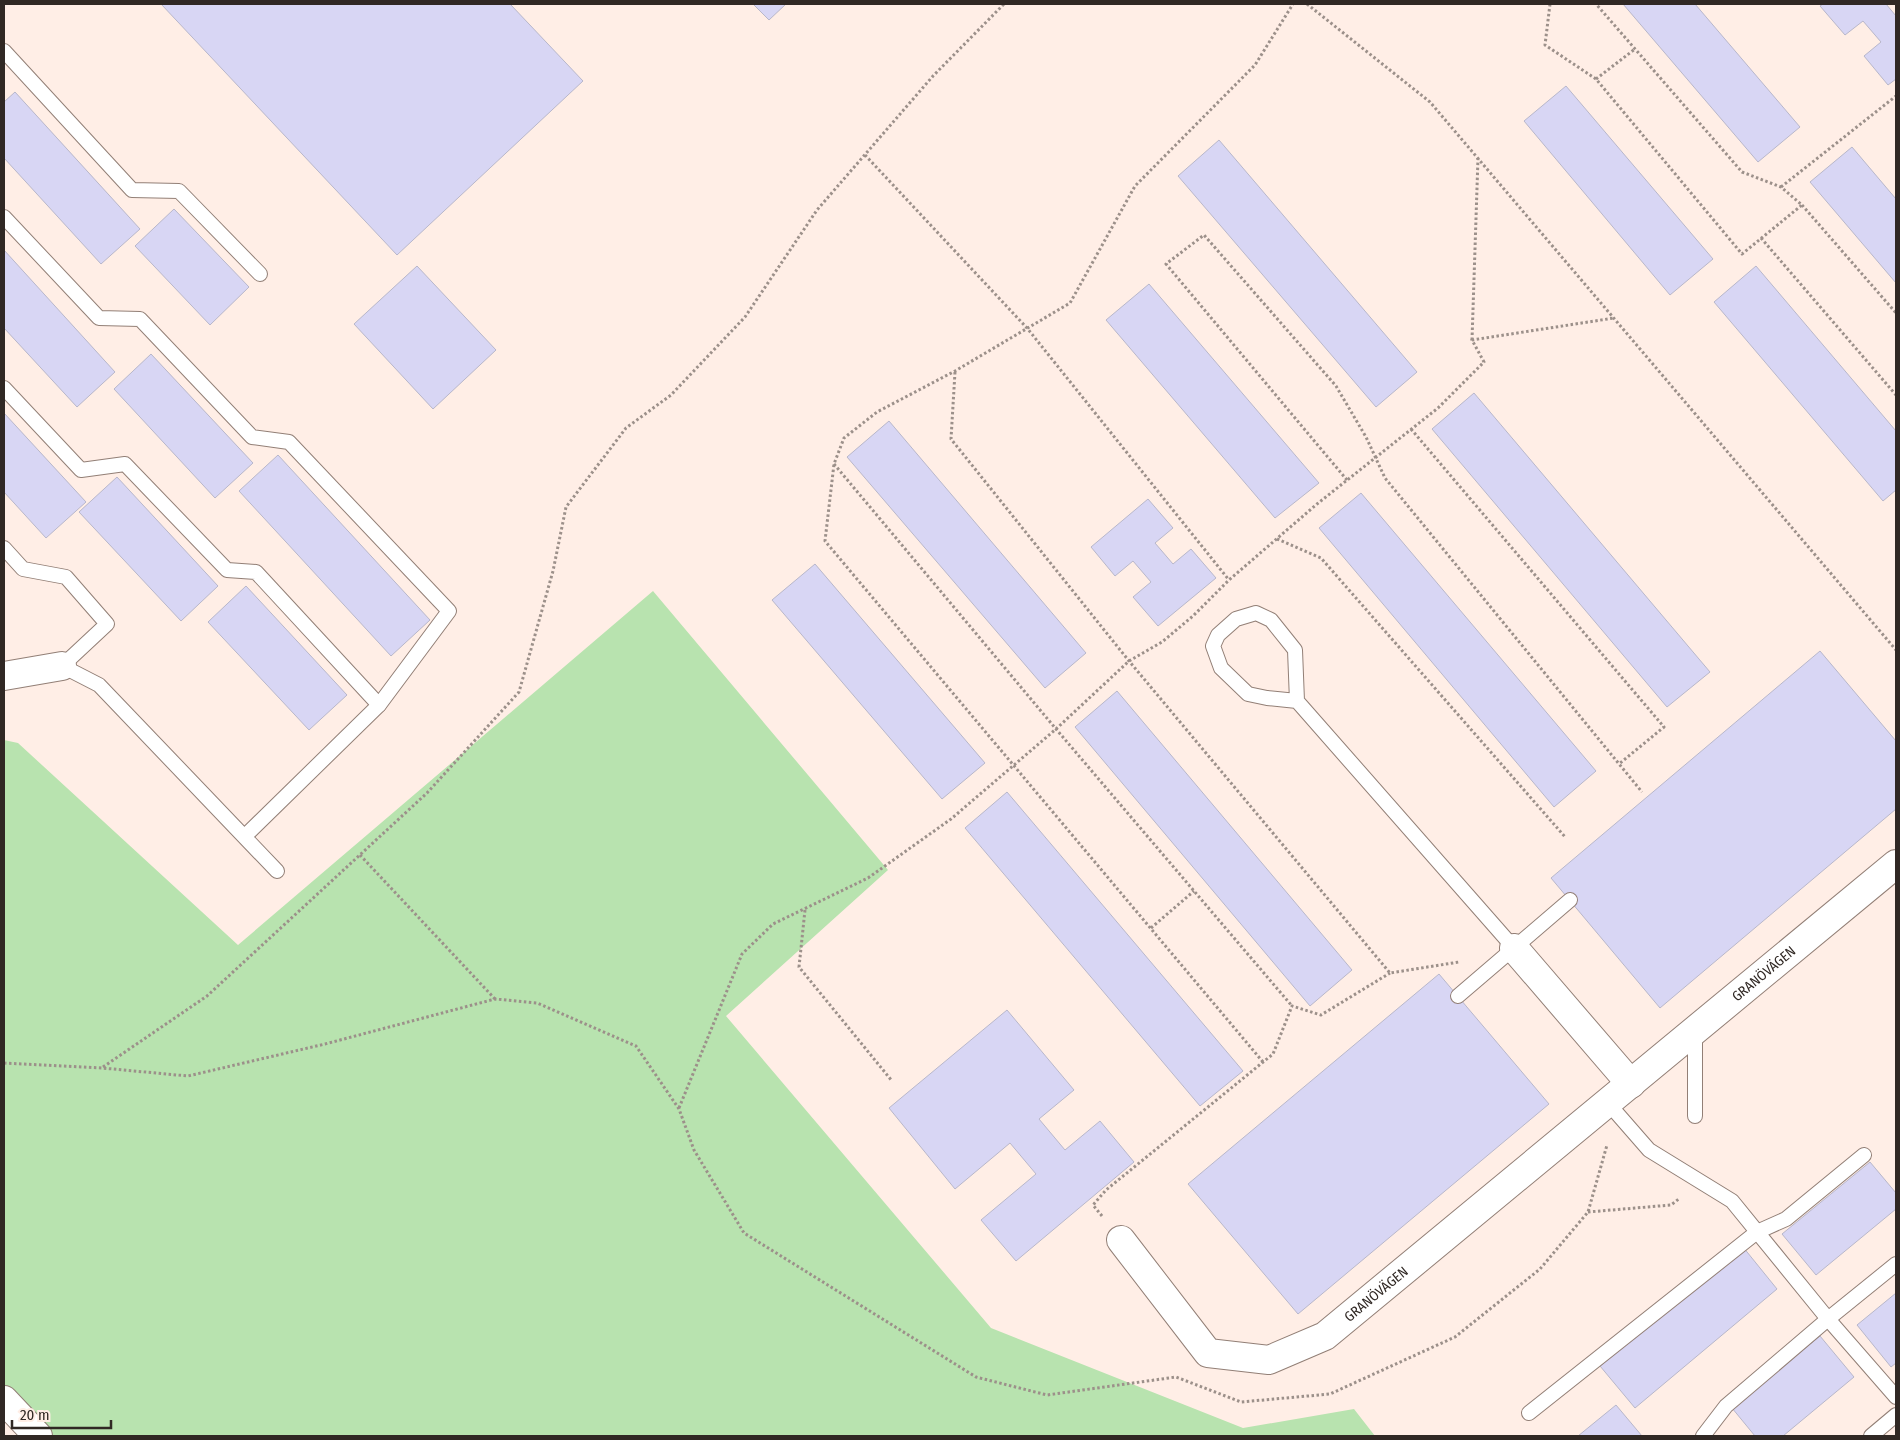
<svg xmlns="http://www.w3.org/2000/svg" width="1900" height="1440" viewBox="0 0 1900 1440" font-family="'Fira Sans Condensed',sans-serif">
<rect width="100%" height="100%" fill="#ffeee6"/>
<path fill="#b8e3af" d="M653 591 888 870 726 1016 991 1328 1243 1428 1354 1409 1375 1436H52L4 1387V740L18 743 238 945Z"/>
<g fill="#d8d6f4" stroke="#b8b7ca">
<path d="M161 4H513L511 5 583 81 397 255Z"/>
<path d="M753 4H786L769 20Z"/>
<path d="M1623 4H1695L1800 127 1758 162Z"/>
<path d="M1823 4H1886L1896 16V79L1888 85 1864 56 1881 42 1863 21 1845 35 1820 6Z"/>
<path d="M1566 86 1713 259 1670 295 1524 121Z"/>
<path d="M15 92 140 229 101 264 4 158V102Z"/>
<path d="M1219 140 1417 372 1376 407 1178 176Z"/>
<path d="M1852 147 1896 199V283L1810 182Z"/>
<path d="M174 209 249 287 210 325 135 246Z"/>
<path d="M4 250 115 372 77 407 4 328Z"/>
<path d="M417 266 496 350 433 409 354 324Z"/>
<path d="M1756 266 1896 431V490L1883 501 1714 302Z"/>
<path d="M1149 284 1319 483 1275 518 1106 320Z"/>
<path d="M151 354 253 463 215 498 114 389Z"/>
<path d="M1474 393 1710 672 1667 707 1432 429Z"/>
<path d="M4 413 86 502 46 538 4 492Z"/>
<path d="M889 421 1086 653 1045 688 847 457Z"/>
<path d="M278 455 430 620 391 656 239 491Z"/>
<path d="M117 477 218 586 181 621 79 512Z"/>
<path d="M1361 493 1596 771 1554 807 1319 528Z"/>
<path d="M1148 499 1173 528 1155 543 1173 564 1191 549 1216 578 1158 626 1133 597 1151 582 1133 561 1115 576 1091 547Z"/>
<path d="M815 564 985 763 942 799 772 600Z"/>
<path d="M246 586 347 695 309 730 208 622Z"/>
<path d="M1820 651 1896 741V809L1660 1008 1551 878Z"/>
<path d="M1117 691 1352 970 1310 1006 1075 727Z"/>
<path d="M1007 792 1243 1071 1200 1106 965 828Z"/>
<path d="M1439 974 1549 1104 1298 1314 1188 1184Z"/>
<path d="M1007 1010 1074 1090 1039 1119 1065 1150 1100 1121 1134 1162 1016 1261 981 1220 1036 1174 1010 1143 955 1189 889 1108Z"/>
<path d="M1870 1162 1896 1193V1209L1816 1275 1782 1234Z"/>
<path d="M1743 1247 1777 1289 1635 1408 1600 1366Z"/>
<path d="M1896 1293V1363L1891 1367 1857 1325Z"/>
<path d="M1820 1336 1854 1377 1783 1436H1755L1732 1408Z"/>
<path d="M1616 1405 1642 1436H1578Z"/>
</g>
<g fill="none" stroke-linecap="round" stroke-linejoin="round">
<g stroke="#927f76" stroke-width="16">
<g id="service">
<path d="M4 51 132 190 179 191 260 274"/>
<path d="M4 217 99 318 140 319 252 437 289 442 449 611 379 705 245 836"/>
<path d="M4 388 81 470 125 464 227 570 256 572 379 705"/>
<path d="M4 548 23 569 66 577 107 624 62 666 99 685 277 871"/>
<path d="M1297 701 1267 698 1248 694 1221 668 1213 646 1218 635 1236 619 1256 613 1271 620 1295 650 1297 701 1514 948"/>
<path d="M1458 996 1570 900"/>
<path d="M1695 1031V1116"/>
<path d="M1608 1103 1649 1150 1732 1201 1828 1319 1896 1397"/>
<path d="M1529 1413 1757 1232 1786 1219 1864 1155"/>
<path d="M1703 1436 1726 1406 1828 1319 1896 1264"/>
<path d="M1871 1436 1896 1415"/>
</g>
</g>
<g stroke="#927f76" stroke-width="30">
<g id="minor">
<path d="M4 676 62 666"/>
<path d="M1514 948 1631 1084"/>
<path id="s1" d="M1121 1240 1208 1353 1269 1360 1325 1336 1896 864"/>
</g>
</g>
<g stroke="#927f76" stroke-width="30">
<path id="tertiary" d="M4 1400 38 1436"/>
</g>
<g stroke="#9c908a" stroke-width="3" stroke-dasharray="2.5 2.5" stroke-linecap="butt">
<path d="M1307 4 1430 102 1896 650"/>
<path d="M1550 4 1545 45 1596 79 1742 254 1802 205 1781 187 1742 172 1596 4"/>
<path d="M1596 79 1635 49"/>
<path d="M865 155 1027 328 1229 580"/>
<path d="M1781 187 1896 96"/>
<path d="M1802 205 1896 313"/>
<path d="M1761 238 1896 395"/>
<path d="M1472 340 1478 158"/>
<path d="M955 372 951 439 1129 661 1390 973 1459 962"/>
<path d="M1411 429 1664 727 1619 764"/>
<path d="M834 464 1056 729 1292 1006"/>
<path d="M1347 480 1166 264 1204 235 1336 386 1366 437 1385 478 1642 792"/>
<path d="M1277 539 1321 558 1566 838"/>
<path d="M360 855 495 999"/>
<path d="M805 910 799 967 892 1081"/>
<path d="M1151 928 1194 891"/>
<path d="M1263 1062 825 541 834 464 844 438 877 412 955 371 1070 303 1135 186 1255 65 1293 4"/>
<path d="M4 1063 102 1068 188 1076 325 1044 495 999 537 1003 636 1046 679 1109 694 1150 744 1233 976 1377 1047 1395 1176 1377 1241 1402 1330 1394 1455 1337 1540 1269 1588 1212 1607 1145"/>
<path d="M103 1067 207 996 427 793 519 692 553 571 566 507 626 428 671 395 745 317 817 210 933 76 1004 4"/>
<path d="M679 1108 742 954 773 924 868 878 951 819 1056 729 1129 661 1162 642 1193 616 1229 580 1317 504 1438 408 1484 362 1472 340 1614 318"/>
<path d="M1588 1212 1671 1205 1680 1198"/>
<path d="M1102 1216 1093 1205 1106 1190 1273 1054 1292 1006 1321 1015 1390 973"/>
</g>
<use href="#service" stroke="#fff" stroke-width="14"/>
<use href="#minor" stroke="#fff" stroke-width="28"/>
<use href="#tertiary" stroke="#fff" stroke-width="28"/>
</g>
<g text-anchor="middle" stroke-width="4" stroke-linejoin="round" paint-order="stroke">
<g font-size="14" fill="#302824" stroke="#ffeee6">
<text dy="5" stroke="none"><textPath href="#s1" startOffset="834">GRANÖVÄGEN</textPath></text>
<text dy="5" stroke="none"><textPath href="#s1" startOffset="331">GRANÖVÄGEN</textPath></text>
</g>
</g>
<rect width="1900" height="1440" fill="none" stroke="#302824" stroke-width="10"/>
<path d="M12 1420v8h99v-8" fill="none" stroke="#302824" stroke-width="2.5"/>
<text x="20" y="1420" font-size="15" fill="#302824" stroke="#ffeee6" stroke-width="4" paint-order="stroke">20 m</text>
</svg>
